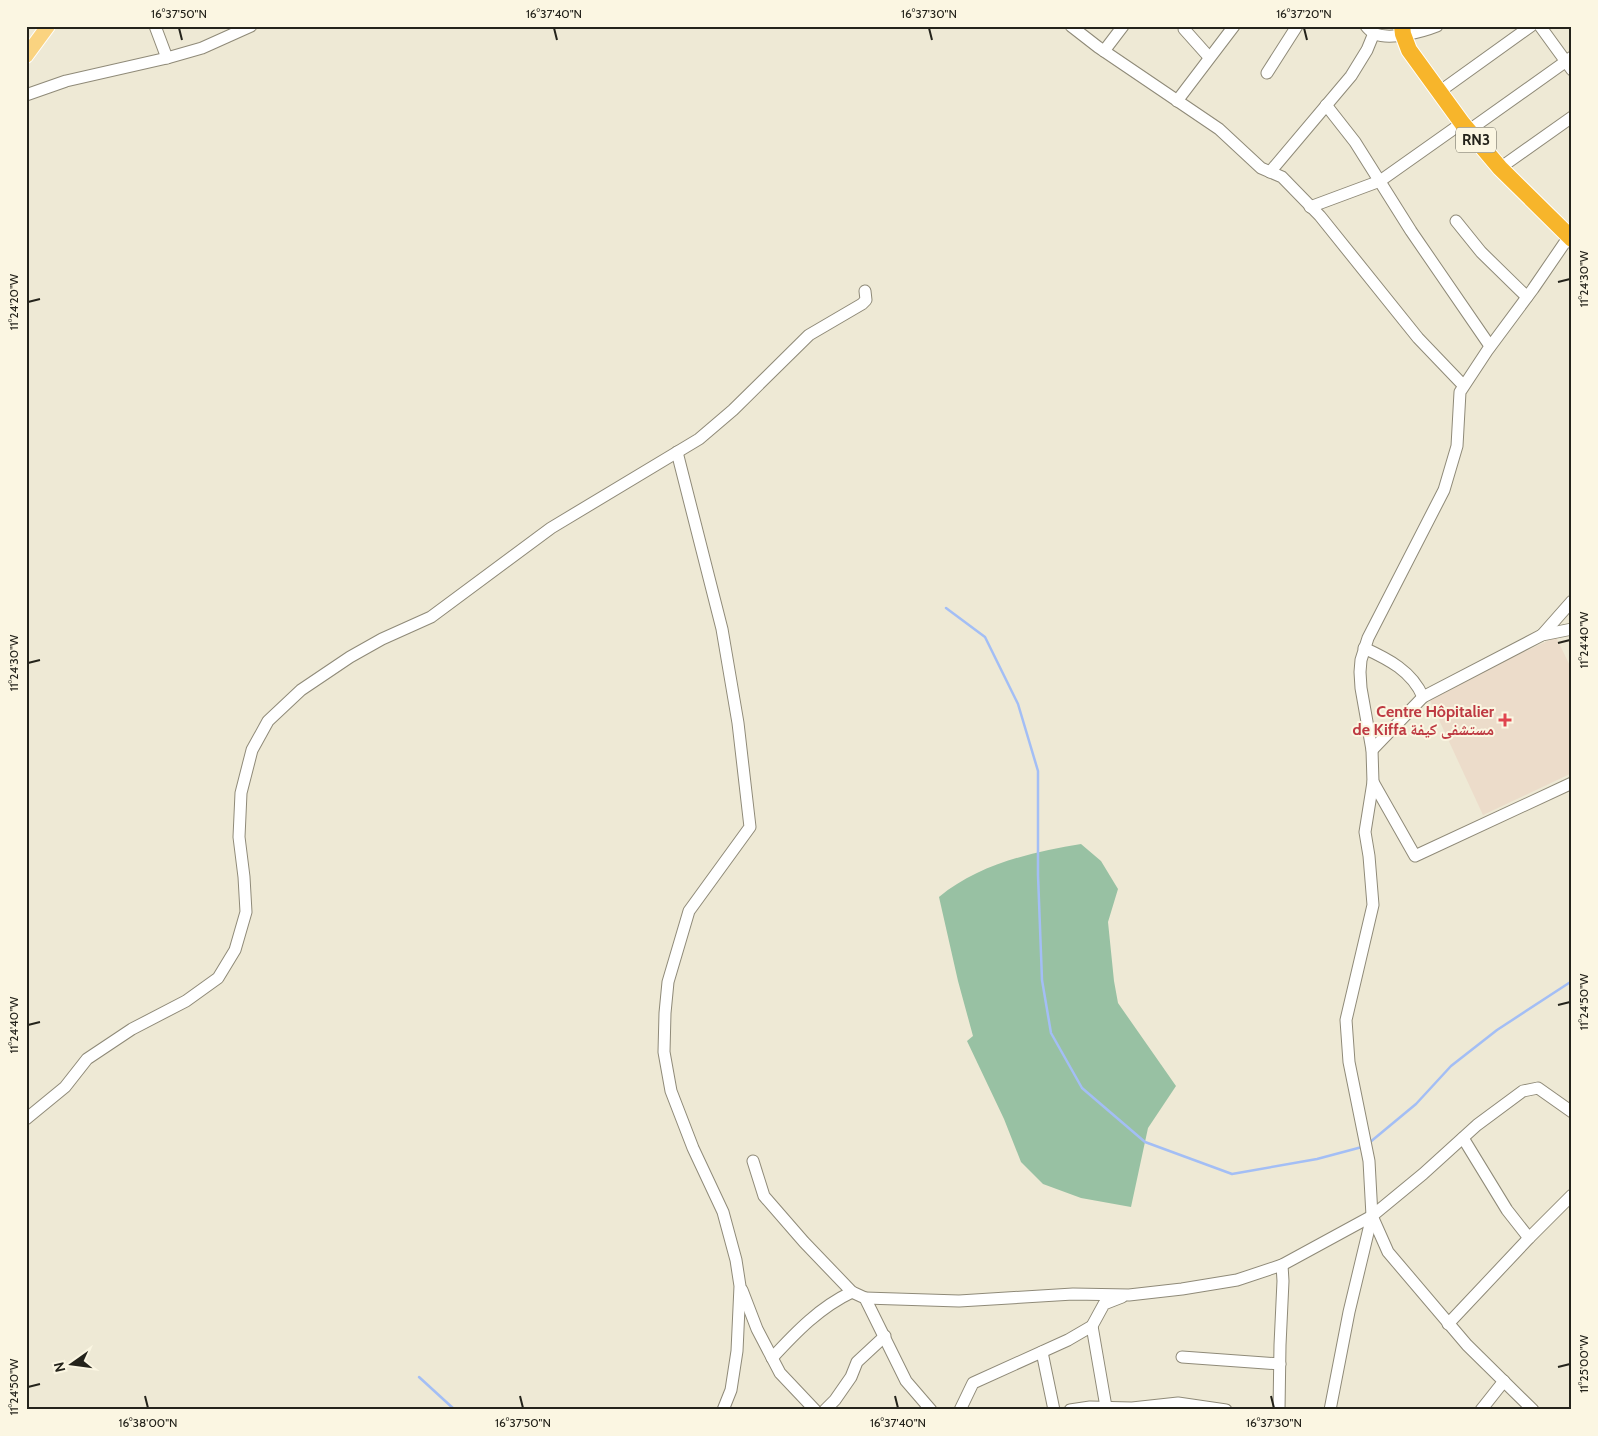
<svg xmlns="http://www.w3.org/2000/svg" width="1598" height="1436" viewBox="0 0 1598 1436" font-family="Cabin,'Noto Naskh Arabic',sans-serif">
<rect width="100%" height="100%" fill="#eee9d5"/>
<path fill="#ecdcca" d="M1556 637 1572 670V773L1483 815 1428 696Z"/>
<path fill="#98c1a3" d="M1081 844 1101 861 1118 889 1108 922 1114 981 1118 1003 1176 1086 1148 1128 1131 1207 1081 1198 1043 1184 1021 1162 1004 1119 967 1041 973 1036 958 981 939 897C979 864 1032 852 1081 844Z"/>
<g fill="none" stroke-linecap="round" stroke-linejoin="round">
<g stroke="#a3bef5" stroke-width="2.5">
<path d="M946 608 985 637 1018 704 1038 771V875L1042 980 1051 1033 1082 1088 1145 1142 1232 1174 1317 1159 1362 1147"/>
<path d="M1369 1143 1416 1104 1451 1066 1497 1030 1572 981"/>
<path d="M419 1377 455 1410"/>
</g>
<g stroke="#8f8a78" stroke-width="13">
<g id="minor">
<path d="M155 26 167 58"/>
<path d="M1071 26 1098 47 1219 129 1261 168 1282 177 1320 216 1418 338 1463 385"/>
<path d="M1366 26C1368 29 1372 32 1375 34 1391 40 1422 32 1437 26"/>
<path d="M1540 26 1572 70"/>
<path d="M1184 29 1209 57"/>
<path d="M1104 51 1123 26"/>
<path d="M1267 73 1297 26"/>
<path d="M1439 92 1531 26"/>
<path d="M26 95 66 81 167 58 202 48 251 26"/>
<path d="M1177 101 1234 26"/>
<path d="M1326 105 1355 142 1411 231 1490 346"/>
<path d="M1468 131 1572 57"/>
<path d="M1500 168 1572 117"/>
<path d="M1270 172 1351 76 1367 50 1374 33"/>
<path d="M1310 207 1380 181 1462 123"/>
<path d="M1456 221 1481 252 1527 297"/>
<path d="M677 452 722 629 738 723 750 827 689 911 668 982 665 1013 664 1052 671 1091 693 1148 723 1212 736 1260 740 1286 737 1351 731 1390 723 1410"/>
<path d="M1542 635 1572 601"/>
<path d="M1364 648C1388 659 1412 671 1423 697"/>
<path d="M1372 750 1423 697 1542 635 1572 629"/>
<path d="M1373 782 1415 856 1572 783"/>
<path d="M26 1119 65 1087 87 1059 132 1029 186 1001 218 978 235 950 246 912 244 877 239 837 241 793 252 750 268 721 301 690 350 657 382 639 431 617 551 528 699 439 733 410 809 335 862 304 866 300 865 291"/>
<path d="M1463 1138 1507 1210 1529 1238"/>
<path d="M753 1161 764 1196 804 1242 852 1292 865 1298 906 1381 931 1410"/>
<path d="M1372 1216 1388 1252 1467 1345 1533 1410"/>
<path d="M742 1290 757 1329 780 1373 815 1410"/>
<path d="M865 1298 959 1301 1073 1294 1129 1295 1182 1289 1237 1280 1282 1265 1372 1216 1423 1174 1477 1125 1523 1091 1538 1088 1572 1112"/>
<path d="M1448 1324 1529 1238 1572 1195"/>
<path d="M1092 1326 1106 1407"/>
<path d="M1042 1352 1054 1410"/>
<path d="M1182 1357 1280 1364"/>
<path d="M772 1358C796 1332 820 1307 852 1292"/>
<path d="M825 1410 835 1400 851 1377 857 1362 885 1336"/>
<path d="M960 1410 973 1383 1068 1340 1092 1326 1104 1304 1122 1297"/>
<path d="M1070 1410 1090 1407 1132 1408 1178 1403 1226 1410"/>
<path d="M1279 1410 1280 1345 1283 1281 1282 1265"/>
<path d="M1330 1410 1349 1312 1372 1216 1369 1161 1349 1062 1346 1020 1373 905 1369 856 1365 832 1373 782 1372 750 1361 688 1360 672 1361 660 1368 638 1444 490 1457 446 1460 392 1487 351 1533 289 1572 232"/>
<path d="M1481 1410 1504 1381"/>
</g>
</g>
<g stroke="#fff" stroke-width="16">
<path id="major" d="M26 56 48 26"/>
</g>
<g stroke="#fff" stroke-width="18">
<path id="highway" d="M1402 26 1403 34 1409 50 1462 123 1500 168 1572 239"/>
</g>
<use href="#minor" stroke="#fff" stroke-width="11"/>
<use href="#major" stroke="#fad380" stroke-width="14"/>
<use href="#highway" stroke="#f7b52b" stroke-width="16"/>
</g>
<path fill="none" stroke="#24231b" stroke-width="2" d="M179 28 182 40M554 28 557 40M929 28 932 40M1304 28 1307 40M1558 282 1570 279M28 302 40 299M1558 643 1570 640M28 663 40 660M1558 1005 1570 1002M28 1025 40 1022M1558 1367 1570 1364M28 1387 40 1384M145 1396 148 1408M520 1396 523 1408M895 1396 898 1408M1271 1396 1274 1408"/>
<path fill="#e0444e" stroke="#fbf6e2" stroke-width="2" d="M1502.5 712.5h5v5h5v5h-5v5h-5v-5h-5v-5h5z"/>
<g text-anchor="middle" stroke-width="4" stroke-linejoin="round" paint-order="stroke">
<rect fill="#fbf6e2" stroke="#646257" stroke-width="1" x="1456" y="127.5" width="40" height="25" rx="4"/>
<g font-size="15" font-weight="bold" fill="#24231b">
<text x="1476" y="145">RN3</text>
</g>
<g font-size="16" font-weight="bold" fill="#be3a42" stroke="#fbf6e2" text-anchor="end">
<text x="1494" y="717">Centre Hôpitalier<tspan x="1494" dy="18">de Kiffa مستشفى كيفة</tspan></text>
</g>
</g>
<rect width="1598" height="1436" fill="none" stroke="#fbf6e2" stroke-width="55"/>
<g transform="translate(72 1364) rotate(256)" stroke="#fbf6e2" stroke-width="4" paint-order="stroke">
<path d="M0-4L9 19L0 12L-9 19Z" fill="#24231b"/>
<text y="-8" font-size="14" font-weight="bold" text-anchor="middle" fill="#24231b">N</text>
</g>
<rect x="28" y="28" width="1542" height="1380" fill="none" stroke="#24231b" stroke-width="2"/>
<g font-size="12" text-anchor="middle" fill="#24231b">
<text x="179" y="18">16°37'50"N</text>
<text x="554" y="18">16°37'40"N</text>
<text x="929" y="18">16°37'30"N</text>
<text x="1304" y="18">16°37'20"N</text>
<text transform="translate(1584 279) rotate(-90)" y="4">11°24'30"W</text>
<text transform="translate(14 302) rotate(-90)" y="4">11°24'20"W</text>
<text transform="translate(1584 640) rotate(-90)" y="4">11°24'40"W</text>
<text transform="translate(14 663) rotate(-90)" y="4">11°24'30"W</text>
<text transform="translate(1584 1002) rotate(-90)" y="4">11°24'50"W</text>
<text transform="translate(14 1025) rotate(-90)" y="4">11°24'40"W</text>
<text transform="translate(1584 1364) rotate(-90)" y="4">11°25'00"W</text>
<text transform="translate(14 1387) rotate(-90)" y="4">11°24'50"W</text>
<text x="148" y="1427">16°38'00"N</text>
<text x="523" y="1427">16°37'50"N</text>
<text x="898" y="1427">16°37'40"N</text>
<text x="1274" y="1427">16°37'30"N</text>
</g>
</svg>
